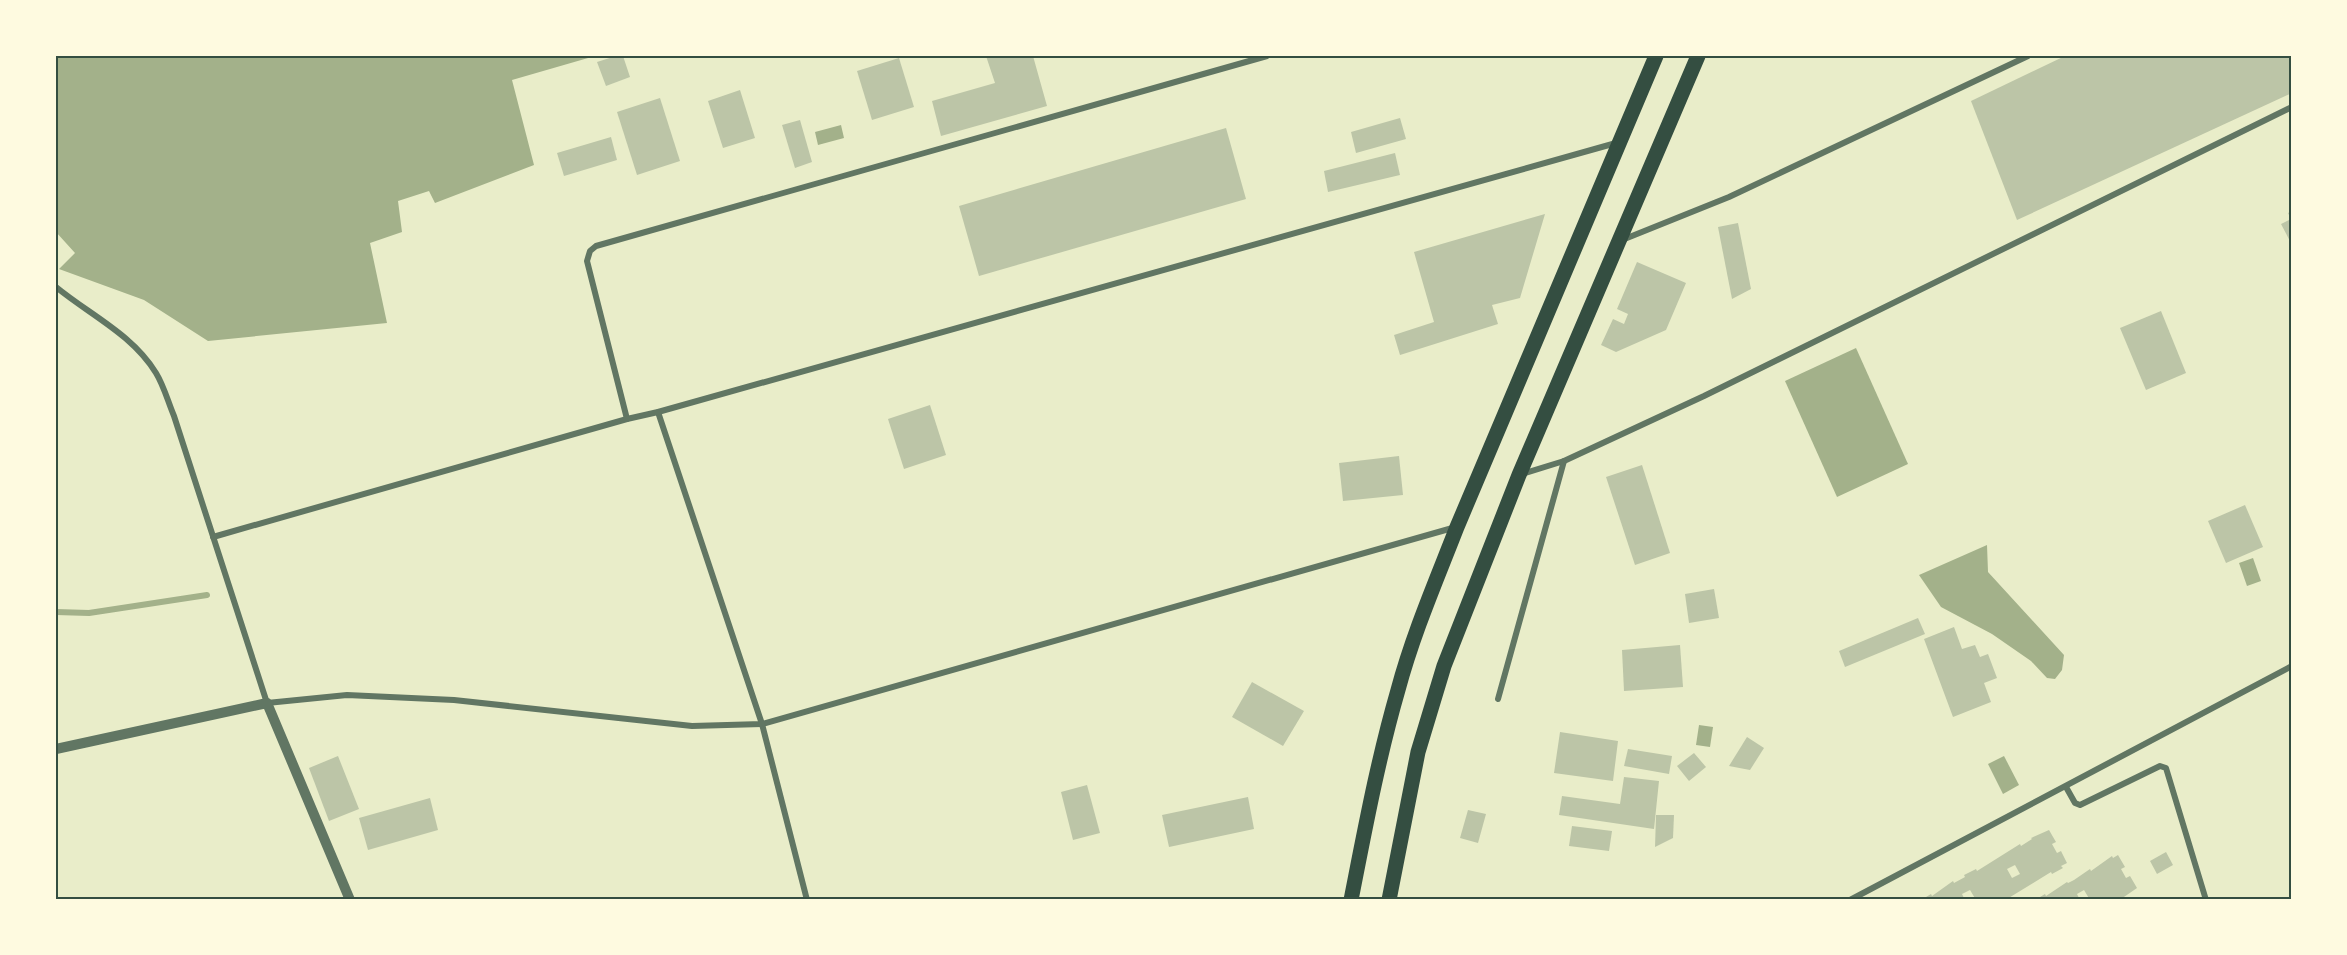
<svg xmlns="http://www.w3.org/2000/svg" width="2347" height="955" viewBox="0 0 2347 955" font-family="'Times New Roman',serif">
<rect width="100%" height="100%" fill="#e9edc9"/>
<g fill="#a3b18a">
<path d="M56 56H595L512 80 534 165 435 203 429 191 398 201 402 232 370 243 387 323 208 341 144 300 59 269 75 253 56 232Z"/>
<path d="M841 125 844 138 818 145 815 132Z"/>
<path d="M1856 348 1908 464 1837 497 1785 381Z"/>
<path d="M1987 545 1988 572 2064 655 2062 670 2055 679 2047 678 2031 661 1992 634 1941 607 1919 575Z"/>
<path d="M2253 558 2261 581 2247 586 2239 563Z"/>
<path d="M1699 725 1713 727 1710 747 1696 745Z"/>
<path d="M2004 756 2019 785 2003 794 1988 764Z"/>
</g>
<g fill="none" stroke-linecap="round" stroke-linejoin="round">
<path stroke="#a3b18a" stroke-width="6" d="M56 612 89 613 207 595"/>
</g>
<g fill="#bcc5a7" fill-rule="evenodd">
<path d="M616 56H623L630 77 606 86 597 62Z"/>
<path d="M986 56H1033L1047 106 941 136 932 101 995 83Z"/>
<path d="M2065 56H2292V93L2017 220 1971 101Z"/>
<path d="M899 58 914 107 872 120 857 71Z"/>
<path d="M740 90 755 138 723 148 708 101Z"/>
<path d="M660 98 680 161 637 175 617 112Z"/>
<path d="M1400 118 1406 139 1356 153 1351 132Z"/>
<path d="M800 120 812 162 795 168 782 125Z"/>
<path d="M1226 128 1246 199 979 276 959 206Z"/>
<path d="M611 137 617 160 564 176 557 153Z"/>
<path d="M1395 153 1400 175 1328 192 1324 171Z"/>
<path d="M2292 211V245L2281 224 2291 219 2288 213Z"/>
<path d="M1545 214 1520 298 1492 305 1498 324 1400 355 1394 335 1434 322 1414 252Z"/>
<path d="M1738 223 1751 289 1732 299 1718 227Z"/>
<path d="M1637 262 1686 283 1666 330 1616 352 1601 345 1613 319 1624 324 1628 314 1617 309Z"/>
<path d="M2161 311 2186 373 2146 390 2120 328Z"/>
<path d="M930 405 946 455 904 469 888 419Z"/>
<path d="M1399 456 1403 495 1343 501 1339 463Z"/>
<path d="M1642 465 1670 553 1635 565 1606 477Z"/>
<path d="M2245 505 2263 547 2226 563 2208 521Z"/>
<path d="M1714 589 1719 618 1689 623 1685 594Z"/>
<path d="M1918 618 1925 634 1845 667 1839 651Z"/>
<path d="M1954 627 1962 649 1975 645 1980 657 1988 654 1997 678 1984 683 1991 702 1953 717 1924 639Z"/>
<path d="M1680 645 1683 687 1624 691 1622 650Z"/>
<path d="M1252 682 1304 711 1283 746 1232 717Z"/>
<path d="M1560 732 1618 741 1613 781 1554 773Z"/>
<path d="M1747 737 1764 748 1750 770 1729 766Z"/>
<path d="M1628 749 1672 756 1669 774 1624 766Z"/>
<path d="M1694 753 1706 767 1689 781 1677 766Z"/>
<path d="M338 756 359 809 329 821 309 768Z"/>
<path d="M1624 777 1659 781 1654 829 1559 815 1562 796 1620 804Z"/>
<path d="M1087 785 1100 833 1073 840 1061 792Z"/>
<path d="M1248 797 1254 829 1169 847 1162 815Z"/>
<path d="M430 798 438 830 368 850 359 818Z"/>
<path d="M1468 810 1486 814 1478 843 1460 838Z"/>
<path d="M1656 815H1674L1673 838 1655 847Z"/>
<path d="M1572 826 1612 831 1609 851 1569 846Z"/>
<path d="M2049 830 2056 842 2052 844 2057 853 2061 851 2067 863 2061 866 2063 868 2052 874 2051 872 2007 899 2006 898 2002 900H1976L1970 890 1962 894 1965 900H1921L1931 894 1932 896 1953 881 1954 883 1965 877 1964 875 1976 869 1977 871 2020 844 2021 846 2032 839 2031 838ZM2015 865 2020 874 2012 878 2007 869Z"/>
<path d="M2166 852 2173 865 2157 874 2150 861Z"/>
<path d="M2118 855 2125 867 2121 869 2126 878 2130 876 2137 888 2121 899 2120 897 2116 900H2090L2084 890 2077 894 2080 900H2035L2045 894 2046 896 2067 882 2068 883 2074 880 2090 869 2091 871 2112 856 2113 858Z"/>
</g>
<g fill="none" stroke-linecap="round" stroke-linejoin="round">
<g stroke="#617663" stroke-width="6">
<path d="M1622 240 1729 197 2028 56"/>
<path d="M56 287C90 315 132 334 156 373 164 386 168 402 174 416L267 703 347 695 454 700 692 726 762 724 1456 527"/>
<path d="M658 412 762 724 807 900"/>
<path d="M627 419 587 261 590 251 596 246 1267 56"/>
<path d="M1522 474 1564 461 1704 396 2292 107"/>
<path d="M213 537 627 419 658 412 1616 143"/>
<path d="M1498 699 1564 461"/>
<path d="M2066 787 2075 803 2080 805 2160 766 2166 768 2206 900"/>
<path d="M1850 900 2292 666"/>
</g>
<path stroke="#617663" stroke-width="10" d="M56 749 267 703 350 900"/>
<g stroke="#344e41" stroke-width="15">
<path d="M1351 900C1365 829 1378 759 1398 690 1413 634 1436 581 1457 527L1656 56"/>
<path d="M1389 900 1418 752 1444 666 1519 475 1698 56"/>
</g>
</g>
<rect width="2347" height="955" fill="none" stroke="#fefae0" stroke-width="114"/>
<rect x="57" y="57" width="2233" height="841" fill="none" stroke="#344e41" stroke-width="2"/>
</svg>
